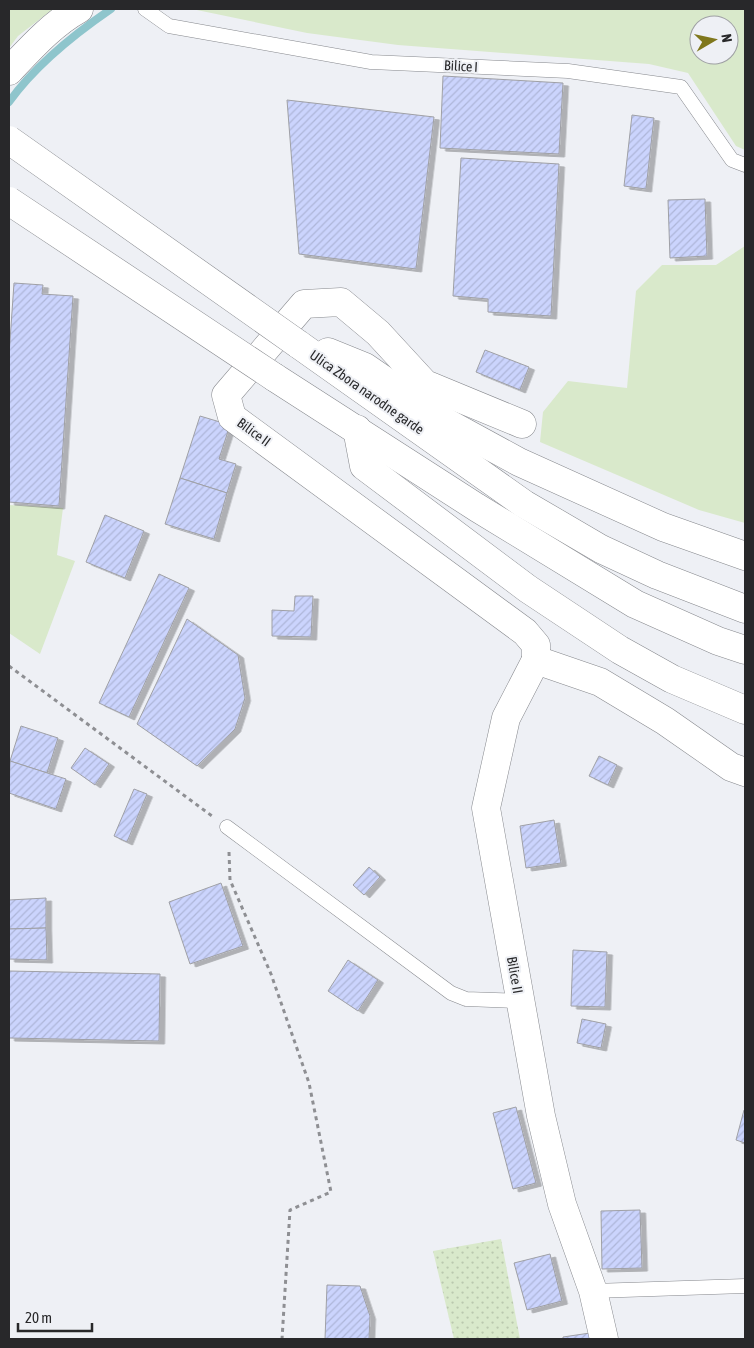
<svg xmlns="http://www.w3.org/2000/svg" width="754" height="1348" viewBox="0 0 754 1348" font-family="'Asap Condensed',sans-serif">
<defs>
<pattern id="park-dots" width="8" height="8" patternUnits="userSpaceOnUse" patternTransform="scale(1.25)"><rect width="8" height="8" fill="#d9e9cb"/><path d="M2 2h.1M6 6h.1" fill="none" stroke="#bac8ae" stroke-width="1.8" stroke-linecap="round"/></pattern>
<pattern id="building-hatch" width="6" height="6" patternUnits="userSpaceOnUse" patternTransform="scale(1.25)"><rect width="6" height="6" fill="#cbd4fd"/><path d="M-1 1l2-2M0 6l6-6M5 7l2-2" fill="none" stroke="#aeb6d9"/></pattern>
<filter id="shadow"><feDropShadow dx="5.5" dy="3" stdDeviation="0" flood-color="#0004"/></filter>
</defs>
<rect width="100%" height="100%" fill="#eef0f5"/>
<g fill="#d9e9cb" fill-rule="evenodd">
<path d="M9 9H53L18 36 9 48Z"/>
<path d="M192 9H745V150L736 146 688 73 649 64 398 45 307 33ZM699 25H729V55H699Z"/>
<path d="M745 246V523L699 510 540 442 543 412 568 381 627 388 636 291 662 265H716Z"/>
<path d="M9 505 63 508 57 555 75 561 40 654 9 633Z"/>
</g>
<path fill="url(#park-dots)" d="M501 1239 520 1339H454L433 1251Z"/>
<g fill="none" stroke-linecap="round" stroke-linejoin="round">
<path stroke="#8ec5cc" stroke-width="8" d="M9 102C34 67 76 33 111 9"/>
</g>
<g fill="url(#building-hatch)" stroke="#9fa0a5" filter="url(#shadow)">
<path d="M443 76 563 83 559 154 440 148Z"/>
<path d="M287 100 434 117 416 269 299 254Z"/>
<path d="M632 115 654 118 646 189 624 186Z"/>
<path d="M461 158 559 164 551 316 488 312V299L453 296Z"/>
<path d="M705 199 707 256 670 258 668 200Z"/>
<path d="M14 283 43 285 42 294 73 296 59 506 9 502V355Z"/>
<path d="M485 350 529 367 520 390 476 372Z"/>
<path d="M200 416 230 425 219 459 236 464 227 493 180 478Z"/>
<path d="M180 478 227 493 214 539 165 524Z"/>
<path d="M105 515 144 531 125 578 86 562Z"/>
<path d="M159 574 189 588 129 717 99 703Z"/>
<path d="M295 596H313L311 637 272 636V610L294 611Z"/>
<path d="M187 619 238 655 245 698 235 729 197 766 137 724Z"/>
<path d="M21 726 58 738 47 773 10 761Z"/>
<path d="M85 748 109 764 95 785 71 768Z"/>
<path d="M599 756 617 765 608 785 589 776Z"/>
<path d="M10 761 66 779 56 809 9 793Z"/>
<path d="M134 789 147 794 127 842 114 836Z"/>
<path d="M554 820 561 863 526 868 520 826Z"/>
<path d="M369 867 380 877 364 895 353 885Z"/>
<path d="M221 883 243 946 190 964 169 902Z"/>
<path d="M46 898V928L9 929V900Z"/>
<path d="M46 928 47 960 9 959V929Z"/>
<path d="M573 950 607 952 605 1007 571 1006Z"/>
<path d="M348 960 378 980 358 1011 328 991Z"/>
<path d="M9 971 160 974 159 1041 9 1038Z"/>
<path d="M582 1019 606 1024 601 1048 577 1043Z"/>
<path d="M516 1107 536 1183 513 1189 493 1113Z"/>
<path d="M744 1110H745V1143L736 1140Z"/>
<path d="M640 1210 642 1268 602 1269 601 1211Z"/>
<path d="M550 1254 562 1301 527 1310 514 1263Z"/>
<path d="M327 1285 360 1286 370 1316 369 1339H325Z"/>
<path d="M590 1333V1339H563V1337Z"/>
</g>
<g fill="none" stroke-linecap="round" stroke-linejoin="round">
<g stroke="#86888d" stroke-width="15">
<g id="service">
<path d="M145 9 169 26 371 62 568 71 681 87 732 160 745 165"/>
<path d="M227 827 451 993 466 999 520 1001"/>
<path d="M593 1291 745 1286"/>
</g>
</g>
<g stroke="#86888d" stroke-width="29">
<g id="minor">
<path d="M9 71C30 49 52 24 79 9"/>
<path d="M522 424 425 384 378 333 341 302 304 304 226 395 232 417 525 632 536 645V660"/>
<path d="M604 1339 593 1291 562 1204 541 1116 486 808 506 718 536 660 600 682 665 721 731 767 745 772"/>
</g>
</g>
<g stroke="#86888d" stroke-width="29">
<g id="trunk">
<path d="M298 344 524 504 601 549 657 575 745 609"/>
<path d="M328 352 365 367 442 420 519 462 663 527 745 556"/>
<path d="M274 377 476 507 635 604 718 641 745 650"/>
<path d="M357 429 364 466 528 589 620 650 672 679 745 710"/>
</g>
</g>
<g stroke="#8e8f93" stroke-width="3" stroke-dasharray="4 4" stroke-linecap="butt">
<path d="M9 666 212 816"/>
<path d="M229 852 230 880 271 974 309 1083 331 1192 290 1210 282 1339"/>
</g>
<use href="#service" stroke="#fff" stroke-width="14"/>
<use href="#minor" stroke="#fff" stroke-width="28"/>
<use href="#trunk" stroke="#fff" stroke-width="28"/>
<g stroke="#86888d" stroke-width="29" stroke-linecap="butt">
<g id="trunk-bridge">
<path d="M9 140 298 344"/>
<path d="M9 201 274 377"/>
</g>
</g>
<use href="#trunk-bridge" stroke="#fff" stroke-width="28"/>
</g>
<g text-anchor="middle" stroke-width="4" stroke-linejoin="round" paint-order="stroke">
<g font-size="14" fill="#28282a" stroke="#eef0f5">
<text transform="translate(461 66) rotate(3)" y="5">Bilice I</text>
<text transform="translate(367 392) rotate(35)" y="5">Ulica Zbora narodne garde</text>
<text transform="translate(254 432) rotate(36)" y="5">Bilice II</text>
<text transform="translate(515 975) rotate(80)" y="5">Bilice II</text>
</g>
</g>
<rect width="754" height="1348" fill="none" stroke="#28282a" stroke-width="20"/>
<g transform="translate(714 40) rotate(81)"><circle r="24" fill="#eef0f5" stroke="#9fa0a4"/>
<path d="M0-4L9 19L0 12L-9 19Z" fill="#7f771c"/>
<text y="-8" font-size="14" font-weight="bold" text-anchor="middle" fill="#28282a">N</text>
</g>
<path d="M18 1323v8h74v-8" fill="none" stroke="#28282a" stroke-width="2.5"/>
<text x="25" y="1323" font-size="15" fill="#28282a" stroke="#eef0f5" stroke-width="4" paint-order="stroke">20 m</text>
</svg>
